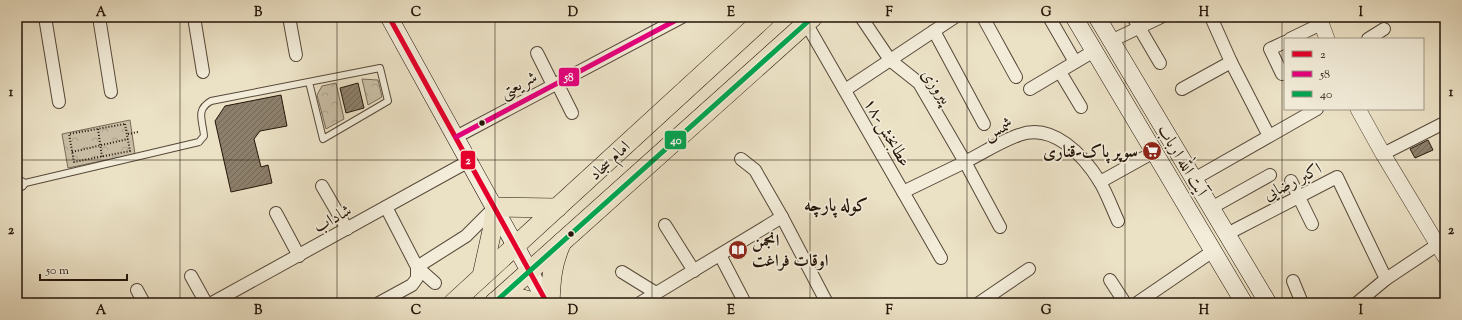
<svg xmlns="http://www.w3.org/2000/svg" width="1462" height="320" viewBox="0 0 1462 320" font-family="'Sorts Mill Goudy',Amiri,serif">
<defs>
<pattern id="park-crowns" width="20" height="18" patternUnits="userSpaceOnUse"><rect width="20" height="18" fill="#c9bea5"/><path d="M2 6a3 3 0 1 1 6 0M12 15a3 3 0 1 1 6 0" fill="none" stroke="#aca28d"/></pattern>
<pattern id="building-hatch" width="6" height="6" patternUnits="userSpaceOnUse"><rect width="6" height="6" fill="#8c7f6b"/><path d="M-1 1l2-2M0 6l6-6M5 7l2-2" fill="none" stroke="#726756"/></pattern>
</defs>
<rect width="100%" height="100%" fill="#ebe1c5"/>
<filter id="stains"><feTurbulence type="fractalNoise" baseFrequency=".005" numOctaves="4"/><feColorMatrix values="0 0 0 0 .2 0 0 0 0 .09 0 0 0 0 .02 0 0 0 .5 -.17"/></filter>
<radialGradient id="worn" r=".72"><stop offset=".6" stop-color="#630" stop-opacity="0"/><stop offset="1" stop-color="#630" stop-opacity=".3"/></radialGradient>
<g fill="url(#park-crowns)" stroke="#776a57">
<path d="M362 79 378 80 382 97 368 105Z"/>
<path d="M336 83 344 119 326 129 317 95 322 86Z"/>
<path d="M130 120 135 154 68 168 62 134Z"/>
</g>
<g fill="url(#building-hatch)" stroke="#251509">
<path d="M358 83 364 108 346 113 340 88Z"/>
<path d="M281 95 287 126 260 131 254 139 261 167 268 165 272 183 231 192 215 121 225 106Z"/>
<path d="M1428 140 1433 150 1415 158 1410 149Z"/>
</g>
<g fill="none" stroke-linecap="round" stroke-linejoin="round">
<g stroke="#564838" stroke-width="8">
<path id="service" d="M21 184 199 142 204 136C203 121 195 110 211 101L380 68 388 101 323 139 309 82"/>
</g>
<g stroke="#564838" stroke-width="14">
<g id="minor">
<path d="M45 17 59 102"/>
<path d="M99 17 111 92"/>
<path d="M194 17 203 72"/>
<path d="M289 17 296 55"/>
<path d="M861 17 890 60 919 83 965 162 903 192"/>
<path d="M983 17 1016 77"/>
<path d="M1049 17 1075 62"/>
<path d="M1133 17 1160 63"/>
<path d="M1211 17 1231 62 1269 136"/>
<path d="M806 23 941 258"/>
<path d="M934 31 984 124"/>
<path d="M1290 39 1321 24"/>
<path d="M1368 39 1384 29"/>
<path d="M1111 41 1161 17"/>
<path d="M537 53 553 85"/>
<path d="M1060 72 1081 107"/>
<path d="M1282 74 1270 49 1285 42"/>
<path d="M557 83 572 113"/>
<path d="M1030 89 1094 51"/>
<path d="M1182 89 1231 62"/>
<path d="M845 90 955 17"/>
<path d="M456 137 682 17"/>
<path d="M1383 154 1442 124"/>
<path d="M741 159 755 170 782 217 827 303"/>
<path d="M1194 179 1317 109"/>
<path d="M1291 181 1312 224"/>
<path d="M1100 182 1154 152"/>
<path d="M17 185 21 184"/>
<path d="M322 186 347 229"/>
<path d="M386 207 417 267 435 283"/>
<path d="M1211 208 1270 175"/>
<path d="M276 213 299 256"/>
<path d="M665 225 694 271"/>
<path d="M1000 227 965 162C983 153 1001 141 1019 135 1053 122 1084 156 1100 182 1107 194 1112 208 1118 221"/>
<path d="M1227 234 1337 177 1386 279"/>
<path d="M720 255 745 303"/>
<path d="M622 272 656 293"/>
<path d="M191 276 206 303"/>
<path d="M1110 280 1125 303"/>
<path d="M1293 281 1302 303"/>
<path d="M137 290 144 303"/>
<path d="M212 303 469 161"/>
<path d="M379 303 412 285 417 278V267L466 236 495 207"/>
<path d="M640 303 782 217"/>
<path d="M979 303 1029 269"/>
<path d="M1137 303 1213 251"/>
<path d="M1357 303 1386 279 1437 245"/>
</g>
</g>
<g stroke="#564838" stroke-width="16">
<g id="tertiary">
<path d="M1319 17 1327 39"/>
<path d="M1358 109 1383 154 1445 257"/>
</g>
</g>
<g stroke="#251509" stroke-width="18">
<g id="secondary">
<path d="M389 17 547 303"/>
<path d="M1074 17 1244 303"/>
<path d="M1097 17 1268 303"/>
</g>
</g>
<g stroke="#251509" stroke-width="20">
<g id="primary">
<path d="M482 276 493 226 495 207 557 208"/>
<path d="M495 302 522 299 537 303"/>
<path d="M453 303 765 17"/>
<path d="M494 303 813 17"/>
<path d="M550 303C551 280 552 263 562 242"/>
</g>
</g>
<g stroke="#251509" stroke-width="2" stroke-dasharray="1 2" stroke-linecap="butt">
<path d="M125 124 130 151 74 162 69 134Z"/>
<path d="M98 129 102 157"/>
<path d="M128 134 138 132"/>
<path d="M72 152 128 139"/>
</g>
<use href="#service" stroke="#f2ecd9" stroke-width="6"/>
<use href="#minor" stroke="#f2ecd9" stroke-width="12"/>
<use href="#tertiary" stroke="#f2ecd9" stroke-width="15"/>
<use href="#secondary" stroke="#f2ecd9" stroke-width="17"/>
<use href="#primary" stroke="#ebe1c5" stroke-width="19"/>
<g stroke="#f2ecd9" stroke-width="8">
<path id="bus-1" d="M389 17 547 303"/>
</g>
<g stroke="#f2ecd9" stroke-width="8">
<path id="bus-2" d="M456 137 682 17"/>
</g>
<g stroke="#f2ecd9" stroke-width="8">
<path id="bus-3" d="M494 303 813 17"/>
</g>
<use href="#bus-1" stroke="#e4002b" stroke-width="5"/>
<use href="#bus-2" stroke="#e5007d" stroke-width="5"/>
<use href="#bus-3" stroke="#00a651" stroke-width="5"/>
</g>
<path fill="none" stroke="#251509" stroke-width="1" stroke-opacity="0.55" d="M180 17V303M337 17V303M495 17V303M652 17V303M810 17V303M967 17V303M1125 17V303M1282 17V303M17 160H1445"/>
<defs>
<g id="supermarket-disc" transform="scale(1)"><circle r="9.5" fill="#8f2418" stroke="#f2ecd9"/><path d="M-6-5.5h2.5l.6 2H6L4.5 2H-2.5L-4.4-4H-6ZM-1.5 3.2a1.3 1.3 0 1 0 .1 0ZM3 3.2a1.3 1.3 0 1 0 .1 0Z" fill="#fff"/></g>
<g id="library-disc" transform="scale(1)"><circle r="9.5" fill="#8f2418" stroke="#f2ecd9"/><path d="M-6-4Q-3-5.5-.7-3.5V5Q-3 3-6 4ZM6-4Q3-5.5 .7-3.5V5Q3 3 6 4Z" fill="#fff"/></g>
</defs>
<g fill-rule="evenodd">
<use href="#supermarket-disc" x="1152" y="151"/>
<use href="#library-disc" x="738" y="250"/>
</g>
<g fill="#251509" stroke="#f2ecd9" stroke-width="1.5">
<circle cx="482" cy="123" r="3.5"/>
<circle cx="571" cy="234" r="3.5"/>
</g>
<g text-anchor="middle" stroke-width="3.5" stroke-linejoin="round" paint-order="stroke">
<g font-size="17" fill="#251509" stroke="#f2ecd9">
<text transform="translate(518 84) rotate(-28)" y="6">شریعتی</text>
<text transform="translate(937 86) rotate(54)" y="6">پیروزی</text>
<text transform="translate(998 128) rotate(-24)" y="6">شمس</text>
<text transform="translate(888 132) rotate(60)" y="6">۱۸-عطابخش</text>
<text transform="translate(609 160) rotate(-43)" y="6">امام سجاد</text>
<text transform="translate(1183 160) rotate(59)" y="6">آیت الله ارباب</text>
<text transform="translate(1292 181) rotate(-27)" y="6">اکبر رضایی</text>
<text transform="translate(332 218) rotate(-29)" y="6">شاداب</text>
</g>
<g font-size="17" font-weight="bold" fill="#251509" stroke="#f2ecd9" text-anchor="end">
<text x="1138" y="157">سوپر پاک-قناری</text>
<text x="752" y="246" text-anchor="start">انجمن<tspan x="752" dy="20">اوقات فراغت</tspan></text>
</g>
<g font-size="18" font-weight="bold" fill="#251509" stroke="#f2ecd9">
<text x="836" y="211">کوله پارچه</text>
</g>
</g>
<g stroke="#f2ecd9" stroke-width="1.5">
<rect x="558" y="67" width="22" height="20" rx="4" fill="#e5007d"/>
<rect x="664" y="130" width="23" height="20" rx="4" fill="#00a651"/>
<rect x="460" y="150" width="16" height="20" rx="4" fill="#e4002b"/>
</g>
<g font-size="11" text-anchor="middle" font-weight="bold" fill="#fff">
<text x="569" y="81">58</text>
<text x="676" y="144">40</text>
<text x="468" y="164">2</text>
</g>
<rect width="1462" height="320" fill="none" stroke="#ebe1c5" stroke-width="44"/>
<rect x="1284" y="38" width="140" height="72" fill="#f2ecd9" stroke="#a09686"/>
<rect x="1292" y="51" width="20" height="6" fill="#e4002b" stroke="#a09686"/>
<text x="1320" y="58" font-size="12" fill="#251509">2</text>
<rect x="1292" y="71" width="20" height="6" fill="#e5007d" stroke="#a09686"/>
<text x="1320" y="78" font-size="12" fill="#251509">58</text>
<rect x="1292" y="91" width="20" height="6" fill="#00a651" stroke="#a09686"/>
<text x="1320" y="98" font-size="12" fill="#251509">40</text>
<path d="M40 274v6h87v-6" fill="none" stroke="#251509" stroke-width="2"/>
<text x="46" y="274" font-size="12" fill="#251509" stroke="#f2ecd9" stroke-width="3" paint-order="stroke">50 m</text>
<rect x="22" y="22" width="1418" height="276" fill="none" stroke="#251509" stroke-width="1.5"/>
<g font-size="13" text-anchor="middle" font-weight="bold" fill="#251509">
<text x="101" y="16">A</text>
<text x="258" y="16">B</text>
<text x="416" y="16">C</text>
<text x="573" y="16">D</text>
<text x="731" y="16">E</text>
<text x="889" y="16">F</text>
<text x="1046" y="16">G</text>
<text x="1204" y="16">H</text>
<text x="1361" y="16">I</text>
<text x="11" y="96">1</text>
<text x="1451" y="96">1</text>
<text x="11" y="234">2</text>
<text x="1451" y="234">2</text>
<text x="101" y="314">A</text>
<text x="258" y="314">B</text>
<text x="416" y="314">C</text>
<text x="573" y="314">D</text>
<text x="731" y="314">E</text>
<text x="889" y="314">F</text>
<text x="1046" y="314">G</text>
<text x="1204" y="314">H</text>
<text x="1361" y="314">I</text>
</g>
<rect width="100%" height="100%" filter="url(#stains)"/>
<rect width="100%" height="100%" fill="url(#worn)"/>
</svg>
